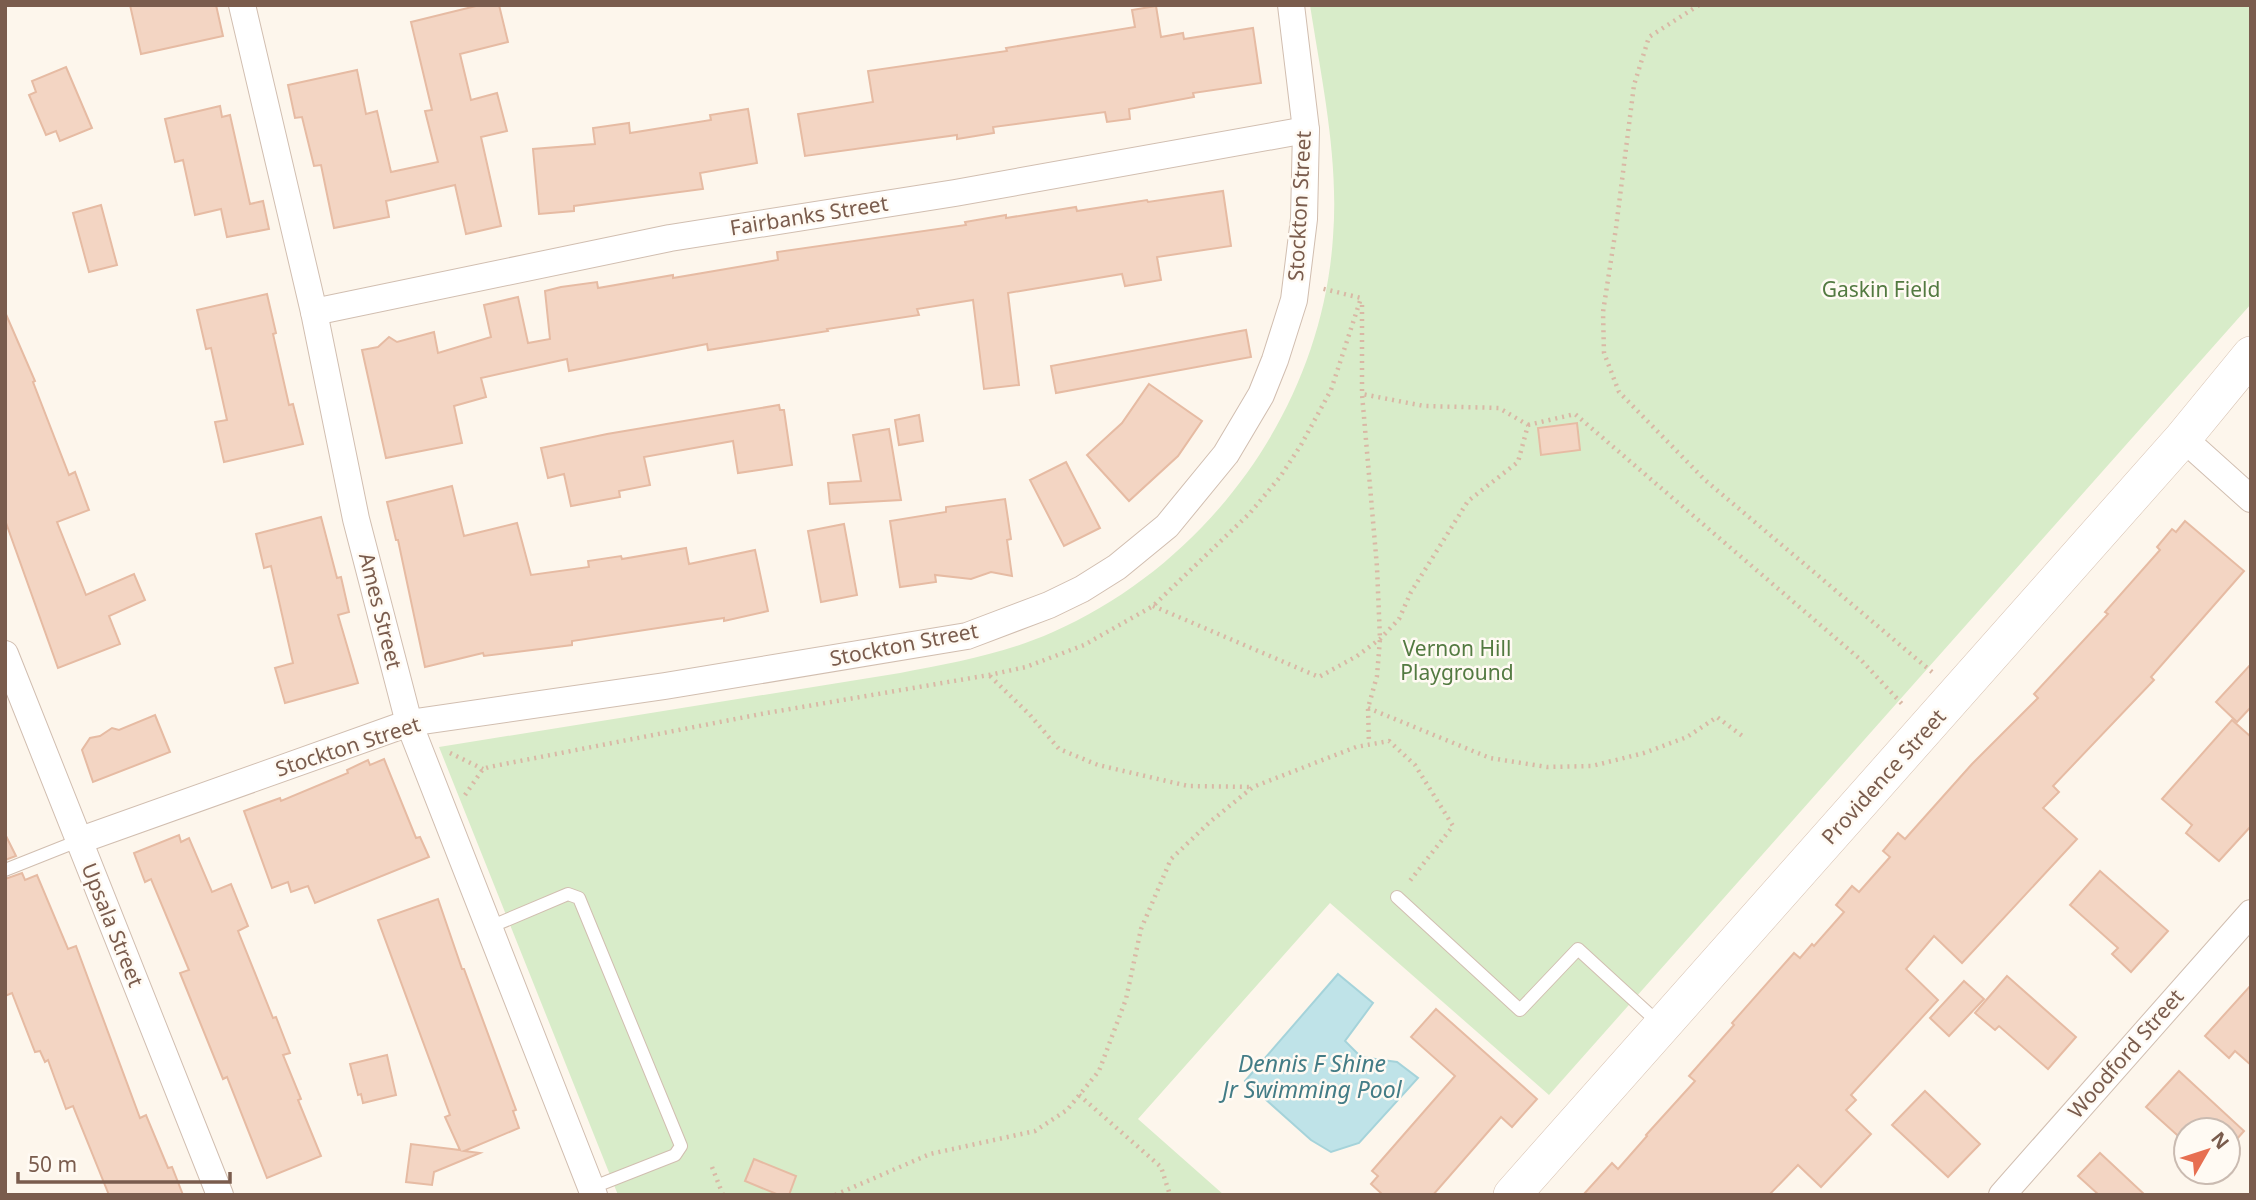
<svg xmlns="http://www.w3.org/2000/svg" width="2256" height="1200" viewBox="0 0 2256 1200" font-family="'Noto Sans',sans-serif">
<rect width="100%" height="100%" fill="#fdf6ec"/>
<path fill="#d8ecc9" d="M1310 5H2251V304L1549 1095 1330 903 1138 1119 1224 1195H618L439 747 900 673C952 663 1004 654 1053 632 1209 563 1322 407 1333 237 1339 159 1322 82 1310 5Z"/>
<path fill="#bfe3e8" stroke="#a5d3da" stroke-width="2" d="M1338 974 1373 1003 1345 1041 1361 1057 1397 1062 1418 1078 1359 1143 1331 1152 1311 1140 1245 1081Z"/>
<g fill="#f3d5c3" stroke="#e6bba3" stroke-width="2">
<path d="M130 5H216L223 36 141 54Z"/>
<path d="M480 5H499L508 42 460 54 471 100 497 93 507 131 481 137 501 226 466 234 455 185 386 201 389 217 334 228 321 165 314 166 302 117 295 118 288 85 357 70 366 114 377 111 391 172 438 162 425 111 432 110 411 22Z"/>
<path d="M1156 6 1161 37 1183 33 1184 39 1253 28 1261 83 1193 93 1194 97 1129 109 1130 119 1107 122 1105 112 993 127 994 133 957 139V135L805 156 798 114 873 102 868 71 1007 51 1006 48 1135 27 1132 10Z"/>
<path d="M66 67 92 128 60 141 56 131 46 135 29 95 36 92 32 81Z"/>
<path d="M220 106 222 117 230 115 250 204 263 201 269 229 227 237 221 209 195 215 183 160 175 162 165 119Z"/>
<path d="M748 109 757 163 700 173 703 189 574 206V211L539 214 533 149 595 144 593 128 629 123 630 133 711 120 710 115Z"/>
<path d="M1223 191 1231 246 1157 257 1161 280 1125 286 1122 274 1008 293 1019 385 984 389 973 300 917 309 919 315 827 329 828 331 708 350 707 344 569 371 567 359 481 378 486 397 454 406 462 443 386 458 362 350 378 347 389 337 397 342 434 332 438 353 491 337 484 305 518 297 528 343 550 339 545 291 561 287 597 282 598 288 673 275V278L778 260 777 252 966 225 965 222 1006 215V218L1076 207 1077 211 1147 200 1148 202Z"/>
<path d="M101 205 117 265 89 272 73 213Z"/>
<path d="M267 294 276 333 273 334 289 405 293 404 303 444 224 462 215 422 227 420 211 348 206 349 197 310Z"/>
<path d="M5 312 35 381 33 382 69 475 75 472 89 510 57 522 86 595 134 574 145 600 109 616 120 644 58 668 5 520Z"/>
<path d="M1246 330 1251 357 1056 393 1051 366Z"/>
<path d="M1149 384 1202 421 1178 456 1129 501 1087 455 1122 423Z"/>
<path d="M779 405 780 410H784L792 465 738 473 733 441 644 457 650 485 619 491 620 497 571 506 564 474 548 478 541 448 607 434Z"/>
<path d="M919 415 923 441 899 445 895 420Z"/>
<path d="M1577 423 1580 450 1541 455 1538 428Z"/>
<path d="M889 429 901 500 830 504 828 483 861 481 853 435Z"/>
<path d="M1066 462 1100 528 1064 546 1030 480Z"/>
<path d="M452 486 464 536 517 523 531 575 589 567 588 561 621 556 622 559 686 548 689 564 755 550 768 611 724 621V618L572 641V645L484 656 483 653 425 667 398 540H396L387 502Z"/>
<path d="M1005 499 1011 539 1007 540 1012 576 991 572 971 579 935 575 936 582 900 587 890 521 946 512V507Z"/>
<path d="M321 517 337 578 341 577 349 612 338 615 358 683 285 703 275 668 293 663 271 566 264 568 256 534Z"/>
<path d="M2185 521 2244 571 2151 677 2154 680 2053 786 2059 792 2043 808 2077 839 1962 963 1934 936 1906 969 1938 1000 1851 1095 1856 1100 1846 1110 1871 1134 1821 1187 1798 1165 1769 1195H1583L1612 1163 1618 1169 1647 1136 1646 1135 1695 1081 1689 1076 1734 1025 1732 1023 1794 953 1800 958 1812 944 1814 946 1844 912 1836 905 1852 886 1859 892 1890 857 1883 851 1898 833 1905 839 1972 764 2038 698 2034 694 2108 614 2105 612 2160 550 2157 547 2172 529 2176 532Z"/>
<path d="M844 524 857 595 821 602 808 531Z"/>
<path d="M2251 664V707L2237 722 2216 702Z"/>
<path d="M155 715 170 752 93 782 82 750 90 738 100 736 112 728 119 730Z"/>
<path d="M2232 720 2251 737V826L2219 861 2186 833 2192 825 2162 799Z"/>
<path d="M384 759 416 838 420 837 429 857 315 903 308 886 291 892 288 882 272 888 244 811 280 798 281 801 348 773 347 770 368 760 370 765Z"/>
<path d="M5 834 16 856 5 860Z"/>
<path d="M179 835 181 842 189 838 212 892 231 884 248 926 238 931 273 1018 276 1017 290 1053 283 1055 301 1099 298 1100 321 1156 267 1178 227 1077 223 1079 180 973 189 970 151 879 145 882 134 853Z"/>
<path d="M2100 871 2168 931 2131 972 2112 954 2118 948 2070 905Z"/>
<path d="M22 873 25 880 37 875 68 949 76 946 140 1118 146 1115 168 1168 172 1167 183 1195H109L73 1106 66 1109 48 1060 45 1062 40 1051 35 1052 12 993 5 996V879Z"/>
<path d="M438 899 462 969H464L516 1110 513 1111 519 1128 464 1151 480 1153 434 1172 432 1185 406 1182 411 1144 460 1150 445 1117 450 1115 378 920Z"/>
<path d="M2007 976 2076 1037 2048 1069 1999 1026 1995 1030 1975 1013Z"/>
<path d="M1964 981 1984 999 1949 1036 1930 1018Z"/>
<path d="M2251 985V1065L2235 1051 2229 1058 2205 1036Z"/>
<path d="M1436 1009 1537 1099 1512 1127 1501 1117 1433 1195H1383L1371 1184 1378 1176 1372 1171 1455 1076 1411 1037Z"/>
<path d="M387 1055 396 1095 363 1103 361 1094 358 1095 350 1064Z"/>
<path d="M2179 1071 2244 1131 2228 1149V1130H2186V1143L2146 1107Z"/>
<path d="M1925 1091 1980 1144 1948 1177 1892 1125Z"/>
<path d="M2100 1153 2145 1195H2099L2078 1176Z"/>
<path d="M754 1159 796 1176 789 1195H779L745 1181Z"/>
</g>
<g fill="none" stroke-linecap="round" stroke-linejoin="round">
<g stroke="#d1beb0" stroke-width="14">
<g id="lane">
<path d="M5 870 78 841"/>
<path d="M1397 897 1520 1010 1578 949 1661 1025"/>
<path d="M490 927 568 894 579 898 681 1146 675 1155 591 1188"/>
</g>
</g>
<g stroke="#d1beb0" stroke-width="28">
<g id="street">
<path d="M242 5 314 312 356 519 409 723 594 1195"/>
<path d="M314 312 670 238 955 193 1306 130"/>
<path d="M2183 438 2251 499"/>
<path d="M5 654 220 1195"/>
<path d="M78 841 409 723 665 686 967 636 1049 605 1082 589 1117 567 1167 526 1226 454 1261 395 1275 360 1294 300 1304 219 1306 130 1291 5"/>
<path d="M2002 1195 2251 913"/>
</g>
</g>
<g stroke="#d6c0b0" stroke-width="38">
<path id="secondary" d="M1512 1195 2183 438 2251 355"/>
</g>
<g stroke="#d9b8a5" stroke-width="4.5" stroke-dasharray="2 5" stroke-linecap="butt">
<path d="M1699 5 1649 37 1634 85 1616 228 1603 312 1604 353 1619 392 1705 480 1932 672"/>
<path d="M1362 305V394L1377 567 1380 639 1377 676 1368 708 1369 743"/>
<path d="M1528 425 1575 414 1861 660 1903 705"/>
<path d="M1153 606 1319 677 1357 656 1380 639 1399 619 1411 592 1468 501 1518 462 1528 425 1499 408 1424 406 1362 394"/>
<path d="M990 676 1030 715 1059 749 1098 765 1188 786 1252 787"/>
<path d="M1368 708 1490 758 1547 767 1592 766 1644 753 1687 737 1717 717 1745 738"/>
<path d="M450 753 483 769"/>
<path d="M465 795 483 769 489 767 761 714 989 675 1026 667 1084 645 1153 606 1250 513 1280 477 1301 445 1331 390 1361 298 1320 288"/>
<path d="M1079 1095 1161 1167 1170 1195"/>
<path d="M712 1167 723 1195"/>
<path d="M835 1195 930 1154 1035 1131 1067 1110 1099 1071 1126 999 1141 929 1171 859 1211 821 1253 787 1356 747 1389 741 1415 765 1453 826 1409 882"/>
</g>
<use href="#lane" stroke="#fff" stroke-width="12"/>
<use href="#street" stroke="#fff" stroke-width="26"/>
<use href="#secondary" stroke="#fff" stroke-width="37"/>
</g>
<g text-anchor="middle" stroke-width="5" stroke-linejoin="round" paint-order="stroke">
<g font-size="21" fill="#7a5c4d" stroke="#fffaf3">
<text transform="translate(1300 206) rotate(-87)" y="7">Stockton Street</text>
<text transform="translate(809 216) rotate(-9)" y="7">Fairbanks Street</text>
<text transform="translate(380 611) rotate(76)" y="7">Ames Street</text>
<text transform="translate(904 645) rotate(-11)" y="7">Stockton Street</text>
<text transform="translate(348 747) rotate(-18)" y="7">Stockton Street</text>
<text transform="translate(1884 777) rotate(-48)" y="7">Providence Street</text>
<text transform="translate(112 925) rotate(68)" y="7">Upsala Street</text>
<text transform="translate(2126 1054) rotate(-49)" y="7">Woodford Street</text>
</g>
<g font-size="21" fill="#537a41" stroke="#fffaf3">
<text x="1881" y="297">Gaskin Field</text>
<text x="1457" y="656">Vernon Hill<tspan x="1457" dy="24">Playground</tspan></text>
</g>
<g font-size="23" font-style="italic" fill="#437c86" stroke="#fffaf3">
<text x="1312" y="1072">Dennis F Shine<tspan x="1312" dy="26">Jr Swimming Pool</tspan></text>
</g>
</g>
<rect width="2256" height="1200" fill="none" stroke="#7a5c4d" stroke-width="14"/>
<g transform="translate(2207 1151) rotate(51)"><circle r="33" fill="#fffaf3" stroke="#cabbb1" stroke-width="2"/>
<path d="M0-5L12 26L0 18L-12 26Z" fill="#e76f51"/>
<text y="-10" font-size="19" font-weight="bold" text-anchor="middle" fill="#7a5c4d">N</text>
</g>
<path d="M18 1172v10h212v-10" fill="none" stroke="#7a5c4d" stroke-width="3.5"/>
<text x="28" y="1172" font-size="21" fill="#7a5c4d" stroke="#fffaf3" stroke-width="5" paint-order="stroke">50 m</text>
</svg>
